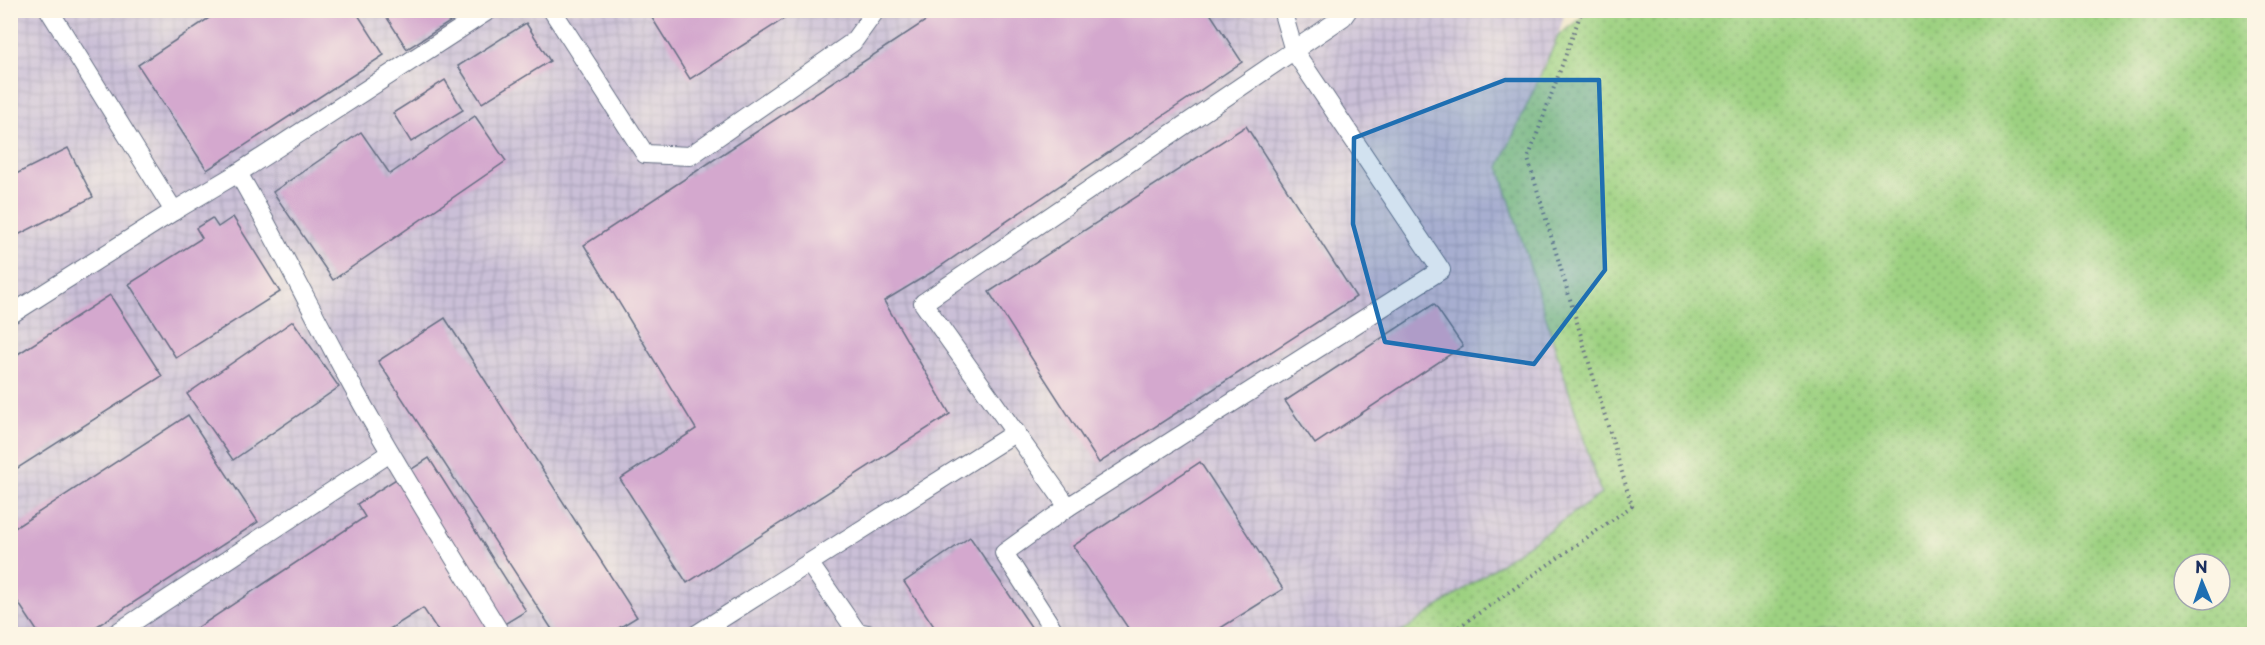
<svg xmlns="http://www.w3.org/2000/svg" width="2265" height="645" viewBox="0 0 2265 645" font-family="'Playpen Sans',sans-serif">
<defs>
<pattern id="industrial-grid" width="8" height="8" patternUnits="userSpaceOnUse" patternTransform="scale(1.5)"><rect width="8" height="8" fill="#cabfd7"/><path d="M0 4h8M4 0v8" fill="none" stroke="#ada4bb"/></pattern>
<pattern id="grass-dots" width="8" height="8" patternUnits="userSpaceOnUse" patternTransform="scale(1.5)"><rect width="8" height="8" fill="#9dd181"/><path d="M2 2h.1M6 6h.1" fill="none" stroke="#7faa6d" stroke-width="1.8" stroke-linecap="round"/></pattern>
</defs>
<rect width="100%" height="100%" fill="#fcf5e5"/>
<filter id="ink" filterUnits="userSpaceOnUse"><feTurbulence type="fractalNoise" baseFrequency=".0167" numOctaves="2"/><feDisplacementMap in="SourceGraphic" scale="12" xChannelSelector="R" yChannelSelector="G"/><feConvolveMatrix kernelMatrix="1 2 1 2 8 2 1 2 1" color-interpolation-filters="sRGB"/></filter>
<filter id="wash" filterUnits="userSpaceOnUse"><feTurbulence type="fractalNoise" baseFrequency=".008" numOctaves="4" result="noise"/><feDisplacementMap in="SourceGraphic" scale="24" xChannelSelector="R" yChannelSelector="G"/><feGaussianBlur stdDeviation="1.35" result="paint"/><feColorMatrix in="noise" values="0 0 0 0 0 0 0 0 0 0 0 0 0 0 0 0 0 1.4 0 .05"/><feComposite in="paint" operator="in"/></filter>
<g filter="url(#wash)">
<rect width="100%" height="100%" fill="#f0e7cb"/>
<path fill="url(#industrial-grid)" d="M10 11H1565L1558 37 1499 167 1601 494 1399 634H11Z"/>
<path fill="url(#grass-dots)" stroke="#5c8070" stroke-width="1.5" fill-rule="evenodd" d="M1591 10 2254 11V634H1399L1601 494 1499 167 1558 36ZM2184 564H2220V600H2184Z"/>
<g id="blocks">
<g fill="#d4a8ce">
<path d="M221 10H355L384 55 207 170 138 65Z"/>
<path d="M382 10H469L407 49Z"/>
<path d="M647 10H798L690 79Z"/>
<path d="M942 10H1208L1242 62 932 272 884 301 950 414 687 583 620 479 696 429 584 245Z"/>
<path d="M526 23 550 61 482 103 458 66Z"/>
<path d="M445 80 463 110 411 142 393 113Z"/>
<path d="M475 116 506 161 333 280 273 192 361 132 390 174Z"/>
<path d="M1246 126 1356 297 1099 463 989 292Z"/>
<path d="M68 148 93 197 10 239V177Z"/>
<path d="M233 217 280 292 176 358 129 284 202 238 196 228 212 218 218 227Z"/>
<path d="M110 295 162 376 10 473V359Z"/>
<path d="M1434 304 1463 346 1315 444 1285 401Z"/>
<path d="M445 318 637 617 609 634H555L378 361Z"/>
<path d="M293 321 339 387 233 460 187 394Z"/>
<path d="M188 415 258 522 85 634H39L10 590V531Z"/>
<path d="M429 458 526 611 488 634H440L423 608 382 634H188L365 517 357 504Z"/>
<path d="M1200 462 1283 589 1211 634H1132L1073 546Z"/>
<path d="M970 537 1004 587 1036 634H939L904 582Z"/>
</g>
</g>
</g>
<g filter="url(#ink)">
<use href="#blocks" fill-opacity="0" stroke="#666f84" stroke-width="1.5"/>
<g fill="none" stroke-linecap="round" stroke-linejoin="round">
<g stroke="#666f84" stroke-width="20">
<g id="service">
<path d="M49 10 174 211"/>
<path d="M552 10 645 154 690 156 853 42 876 10"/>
<path d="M238 173C280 245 316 320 356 393 402 475 452 555 501 634"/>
<path d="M10 315 174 211 238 173 489 10"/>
<path d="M1068 507 923 303 1343 17 1348 10"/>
<path d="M809 563 857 632 868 634"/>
<path d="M115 634 390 453"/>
<path d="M697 634 1016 432"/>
<path d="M1056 634 1004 553 1068 507 1441 270 1294 51 1282 10"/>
</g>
</g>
<path stroke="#666f84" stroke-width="4" stroke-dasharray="1.5 4.5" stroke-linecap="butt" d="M1449 634 1632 506 1528 159 1582 10"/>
<use href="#service" stroke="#fff" stroke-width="18"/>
</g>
</g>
<path fill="#1f6fb2" fill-opacity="0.2" stroke="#1f6fb2" stroke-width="4.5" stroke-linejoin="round" d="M1505 80H1599L1605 270 1534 364 1385 342 1353 224 1354 138Z"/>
<rect width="2265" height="645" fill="none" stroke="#fcf5e5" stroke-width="36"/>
<g transform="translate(2202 582) rotate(358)"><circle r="28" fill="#fcf5e5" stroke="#a2a6af" stroke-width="1.5"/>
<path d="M0-4.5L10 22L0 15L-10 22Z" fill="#1f6fb2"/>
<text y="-9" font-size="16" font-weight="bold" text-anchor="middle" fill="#1b2f5e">N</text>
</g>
</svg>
